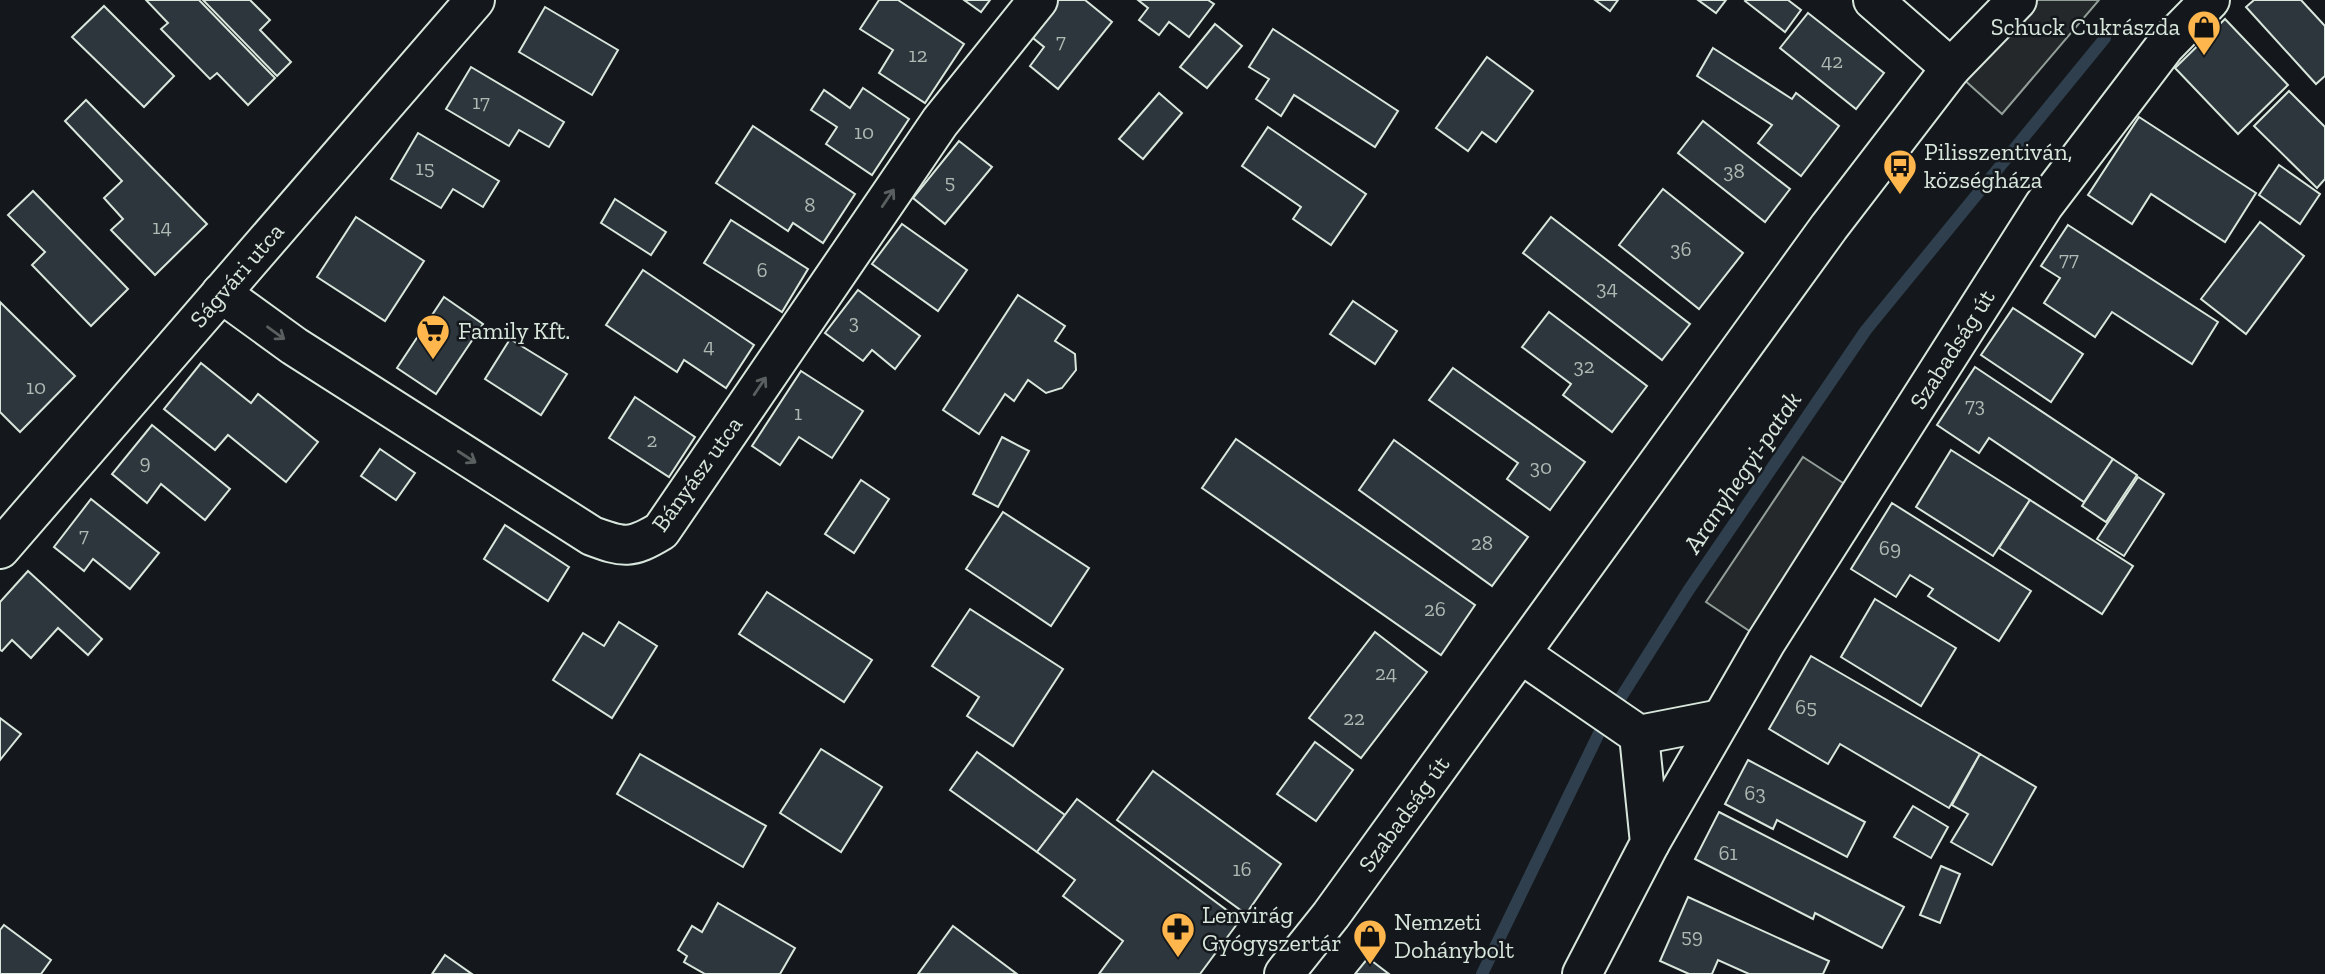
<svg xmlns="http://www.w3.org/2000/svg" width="2325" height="974" viewBox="0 0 2325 974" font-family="'Zilla Slab',serif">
<rect width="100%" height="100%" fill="#14181c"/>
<g fill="#24282b" stroke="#939e99" stroke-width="2">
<path d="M2017 0H2099L2002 114 1951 68Z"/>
<path d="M1803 457 1860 494 1766 642 1706 602Z"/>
</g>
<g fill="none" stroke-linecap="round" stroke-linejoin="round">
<path stroke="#2f3f4d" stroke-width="12" d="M1482 974 1601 729 1688 591 1866 330 2105 38"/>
</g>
<g fill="#2c363c" stroke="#d8e6dc" stroke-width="2">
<path d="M146 0H199L275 78 248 105 217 73 210 79 161 29 168 23Z"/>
<path d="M203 0H250L270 20 260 30 291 62 277 76Z"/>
<path d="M879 0H898L964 44 925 103 879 73 893 50 860 29Z"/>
<path d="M964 0H990L981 12Z"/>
<path d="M1055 0H1085L1112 22 1058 89 1030 66 1044 47 1028 34Z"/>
<path d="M1138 0H1208L1214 4 1189 37 1169 22 1159 35 1139 20 1148 8Z"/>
<path d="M1595 0H1618L1610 11Z"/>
<path d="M1698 0H1726L1716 13Z"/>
<path d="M1746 0H1788L1801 10 1785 32 1745 1Z"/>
<path d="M2254 0H2301L2325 26V76L2316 84 2246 7Z"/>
<path d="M104 6 174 76 144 107 72 37Z"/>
<path d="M545 7 618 50 592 95 519 52Z"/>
<path d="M1808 13 1884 73 1856 109 1780 48Z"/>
<path d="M2225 19 2288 85 2238 134 2175 68Z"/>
<path d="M1215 24 1242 46 1207 88 1180 67Z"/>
<path d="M1273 29 1398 111 1375 147 1294 95 1281 116 1256 99 1269 79 1249 67Z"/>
<path d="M1713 48 1792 99 1796 93 1839 126 1801 176 1758 143 1772 125 1697 76Z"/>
<path d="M1487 57 1533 91 1496 142 1482 132 1468 151 1436 128Z"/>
<path d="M471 67 564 122 549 147 519 130 509 146 446 109Z"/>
<path d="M863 88 909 119 872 175 826 144 837 127 811 110 824 90 850 108Z"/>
<path d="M2289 91 2325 127V179L2317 188 2254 126Z"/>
<path d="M1159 93 1182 113 1143 159 1119 139Z"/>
<path d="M86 100 207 224 155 275 111 230 123 219 104 198 122 181 65 121Z"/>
<path d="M2139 117 2256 193 2225 242 2151 194 2132 224 2088 195Z"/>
<path d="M1703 121 1790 189 1765 222 1678 153Z"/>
<path d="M753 126 855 194 823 243 793 223 788 231 716 183Z"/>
<path d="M1268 127 1366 194 1331 245 1293 219 1301 207 1242 166Z"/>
<path d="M418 133 499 181 483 207 453 189 441 208 391 179Z"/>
<path d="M959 141 992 167 945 224 913 198Z"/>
<path d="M2279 165 2320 194 2300 224 2259 195Z"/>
<path d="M1663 189 1743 253 1699 309 1619 245Z"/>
<path d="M33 191 128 289 91 326 32 265 45 252 8 215Z"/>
<path d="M615 199 666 232 651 255 601 223Z"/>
<path d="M356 217 424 261 385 321 317 277Z"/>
<path d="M1551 217 1690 324 1662 360 1523 253Z"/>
<path d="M731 220 808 269 782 312 704 263Z"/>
<path d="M2260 222 2304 256 2246 334 2201 299Z"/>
<path d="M902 224 967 270 938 311 872 264Z"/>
<path d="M2068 225 2218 322 2192 364 2112 312 2095 337 2044 303 2060 278 2041 266Z"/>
<path d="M643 270 754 345 726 388 684 360 677 372 606 325Z"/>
<path d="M858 290 920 336 895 369 872 350 863 361 825 333Z"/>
<path d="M1018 295 1065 326 1055 341 1075 354 1076 370 1062 388 1046 393 1028 380 1014 401 1005 394 979 434 943 410Z"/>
<path d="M444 297 483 324 436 394 397 368Z"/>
<path d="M1353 301 1397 331 1375 364 1330 334Z"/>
<path d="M0 302 75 376 20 432 0 412Z"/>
<path d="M2013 308 2083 354 2051 402 1981 355Z"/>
<path d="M1549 312 1647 386 1612 432 1563 395 1571 384 1522 347Z"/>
<path d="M510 339 567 374 541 415 485 379Z"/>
<path d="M201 363 251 403 258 394 318 442 286 482 228 435 215 450 164 409Z"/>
<path d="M1975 367 2113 459 2084 502 1989 438 1979 453 1937 425Z"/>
<path d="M1453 368 1585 462 1550 510 1507 479 1518 463 1429 400Z"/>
<path d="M801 371 863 411 832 458 799 437 780 465 752 446Z"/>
<path d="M635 397 695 437 669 477 609 438Z"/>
<path d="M152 425 230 489 205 520 161 484 147 503 112 474Z"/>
<path d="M1002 437 1029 451 998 507 973 494Z"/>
<path d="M1236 439 1475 605 1441 655 1202 488Z"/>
<path d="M1394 440 1528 537 1492 586 1359 490Z"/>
<path d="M380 449 415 473 396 500 361 476Z"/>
<path d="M1951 450 2030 500 1993 556 1916 507Z"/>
<path d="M2113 459 2137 475 2106 522 2082 506Z"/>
<path d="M2138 477 2164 494 2124 556 2097 539Z"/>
<path d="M861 480 889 499 854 553 825 534Z"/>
<path d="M91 499 159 553 130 589 93 559 84 571 54 547Z"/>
<path d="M2030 500 2133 566 2102 614 1999 548Z"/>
<path d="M1892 503 2031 591 1999 641 1928 596 1933 589 1910 575 1896 597 1851 569Z"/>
<path d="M1003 512 1089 568 1051 626 966 569Z"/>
<path d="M505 525 569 567 548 601 484 559Z"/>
<path d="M28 571 102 639 88 655 58 628 31 658 12 640 2 651 0 650V602Z"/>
<path d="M767 592 872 660 844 702 739 634Z"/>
<path d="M1875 599 1956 648 1921 706 1841 657Z"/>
<path d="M970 609 1063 669 1013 746 967 716 979 697 932 666Z"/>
<path d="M619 622 657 646 612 718 553 680 583 633 604 646Z"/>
<path d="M1375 632 1427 672 1361 758 1309 718Z"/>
<path d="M1811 656 1980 754 1949 808 1840 744 1828 764 1769 729Z"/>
<path d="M0 718 21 734 0 760Z"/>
<path d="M1315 742 1353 770 1316 821 1277 794Z"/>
<path d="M821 749 882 787 841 852 780 813Z"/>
<path d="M977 752 1065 815 1037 852 950 790Z"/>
<path d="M640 754 766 826 743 867 617 794Z"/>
<path d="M1980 754 2036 787 1992 865 1951 842 1968 814 1952 805Z"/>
<path d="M1748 760 1865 822 1847 857 1777 820 1773 829 1725 804Z"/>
<path d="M1153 771 1281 864 1246 914 1117 820Z"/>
<path d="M1077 799 1240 920 1200 974H1099L1123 941 1063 896 1075 880 1037 852Z"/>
<path d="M1913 806 1948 827 1931 858 1894 837Z"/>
<path d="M1719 812 1904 907 1882 948 1815 913 1813 919 1695 859Z"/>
<path d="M1941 866 1960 874 1940 923 1920 915Z"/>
<path d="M1688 897 1829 961 1823 974H1749L1718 960 1712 974H1689L1660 961Z"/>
<path d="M718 903 795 948 780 974H705L684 962 687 956 678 950 692 926 702 932Z"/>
<path d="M4 925 51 960 41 974H0V930Z"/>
<path d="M953 926 1017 974H918Z"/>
<path d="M445 955 472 974H432Z"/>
<path d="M1368 958 1389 974H1355Z"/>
</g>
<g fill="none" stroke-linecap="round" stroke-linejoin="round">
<g stroke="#d8e6dc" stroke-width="42">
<g id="street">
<path d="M1873 0 1951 68"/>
<path d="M221 293 294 346 592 536C624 548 631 549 661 531L940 122 1038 0"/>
<path id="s1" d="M0 549 475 0"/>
<path d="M1521 654 1639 735 1721 719"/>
<path id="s2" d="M1650 843 1766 642 2044 205 2165 46 2210 0"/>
<path d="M1582 974 1650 843 1639 735"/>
</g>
</g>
<g stroke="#d8e6dc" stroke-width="42">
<g id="secondary">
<path id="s3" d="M1284 974 1331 915 1829 227 1951 68 2017 0"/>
</g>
</g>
<use href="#street" stroke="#14181c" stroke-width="38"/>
<use href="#secondary" stroke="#14181c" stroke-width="38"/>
</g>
<defs><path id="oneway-shaft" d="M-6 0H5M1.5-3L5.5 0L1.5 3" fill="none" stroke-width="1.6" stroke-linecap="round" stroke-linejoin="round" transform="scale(1.75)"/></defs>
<g stroke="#59605f">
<use href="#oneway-shaft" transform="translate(888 198) rotate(-56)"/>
<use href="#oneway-shaft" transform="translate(276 333) rotate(36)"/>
<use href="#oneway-shaft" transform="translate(760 386) rotate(-56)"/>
<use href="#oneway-shaft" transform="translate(467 457) rotate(33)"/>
</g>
<defs>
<g id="shop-pin" transform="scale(1.75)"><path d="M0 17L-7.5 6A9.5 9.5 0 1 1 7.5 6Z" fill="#ffb74d" stroke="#14181c"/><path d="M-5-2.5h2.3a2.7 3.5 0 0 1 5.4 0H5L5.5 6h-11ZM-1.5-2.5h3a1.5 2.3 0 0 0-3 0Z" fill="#111"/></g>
<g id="bus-pin" transform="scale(1.75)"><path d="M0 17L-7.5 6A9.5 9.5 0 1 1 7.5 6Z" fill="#ffb74d" stroke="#14181c"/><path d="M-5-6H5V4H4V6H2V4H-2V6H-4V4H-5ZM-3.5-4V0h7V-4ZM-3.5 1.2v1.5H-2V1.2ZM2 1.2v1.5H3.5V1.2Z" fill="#111"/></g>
<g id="supermarket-pin" transform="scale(1.75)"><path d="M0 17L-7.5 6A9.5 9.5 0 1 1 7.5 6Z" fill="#ffb74d" stroke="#14181c"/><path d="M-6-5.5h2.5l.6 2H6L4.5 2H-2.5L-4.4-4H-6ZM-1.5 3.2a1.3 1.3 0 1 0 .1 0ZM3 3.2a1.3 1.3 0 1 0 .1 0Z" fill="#111"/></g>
<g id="pharmacy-pin" transform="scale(1.75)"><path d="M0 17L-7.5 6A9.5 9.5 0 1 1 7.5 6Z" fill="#ffb74d" stroke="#14181c"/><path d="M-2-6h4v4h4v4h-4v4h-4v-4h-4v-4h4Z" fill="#111"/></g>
</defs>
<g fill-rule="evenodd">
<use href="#shop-pin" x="2204" y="27"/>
<use href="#bus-pin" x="1900" y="166"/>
<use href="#supermarket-pin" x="433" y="331"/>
<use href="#pharmacy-pin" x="1178" y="929"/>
<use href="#shop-pin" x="1370" y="936"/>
</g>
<g text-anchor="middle" stroke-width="5" stroke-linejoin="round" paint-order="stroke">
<g font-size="21" fill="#adbab4">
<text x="1061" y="48">7</text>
<text x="918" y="62">12</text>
<text x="1832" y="68">42</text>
<text x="481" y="109">17</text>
<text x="864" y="139">10</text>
<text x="425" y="175">15</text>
<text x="1734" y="178">38</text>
<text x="950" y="189">5</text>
<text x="810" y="212">8</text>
<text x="162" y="234">14</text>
<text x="1681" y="256">36</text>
<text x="2069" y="266">77</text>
<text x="762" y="277">6</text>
<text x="1607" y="295">34</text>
<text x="854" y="329">3</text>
<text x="709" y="353">4</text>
<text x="1584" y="373">32</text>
<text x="36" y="394">10</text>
<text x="1975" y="412">73</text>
<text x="798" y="420">1</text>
<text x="652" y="447">2</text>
<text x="145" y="469">9</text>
<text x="1541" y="474">30</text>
<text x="84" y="542">7</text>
<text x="1482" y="550">28</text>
<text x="1890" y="555">69</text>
<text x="1435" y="616">26</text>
<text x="1386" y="680">24</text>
<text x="1806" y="714">65</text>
<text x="1354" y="725">22</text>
<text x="1755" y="800">63</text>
<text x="1728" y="860">61</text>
<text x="1242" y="876">16</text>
<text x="1692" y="943">59</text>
</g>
<g font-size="24" fill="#d8e6dc" stroke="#14181c" text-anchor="start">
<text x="2180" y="35" text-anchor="end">Schuck Cukrászda</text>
<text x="1924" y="160">Pilisszentiván,<tspan x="1924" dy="28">községháza</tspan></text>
<text x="458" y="339">Family Kft.</text>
<text x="1202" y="923">Lenvirág<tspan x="1202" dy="28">Gyógyszertár</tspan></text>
<text x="1394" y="930">Nemzeti<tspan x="1394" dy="28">Dohánybolt</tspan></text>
</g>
<g font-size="24" fill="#d8e6dc" stroke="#14181c">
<text dy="8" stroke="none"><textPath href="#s1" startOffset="362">Ságvári utca</textPath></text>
<text dy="8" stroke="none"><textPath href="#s2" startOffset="579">Szabadság út</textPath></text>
<text transform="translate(697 474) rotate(-54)" y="8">Bányász utca</text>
<text dy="8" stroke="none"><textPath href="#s3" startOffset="200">Szabadság út</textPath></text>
</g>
<g font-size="26" font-style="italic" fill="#d8e6dc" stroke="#14181c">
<text transform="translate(1742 472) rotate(-56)" y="9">Aranyhegyi-patak</text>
</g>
</g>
</svg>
